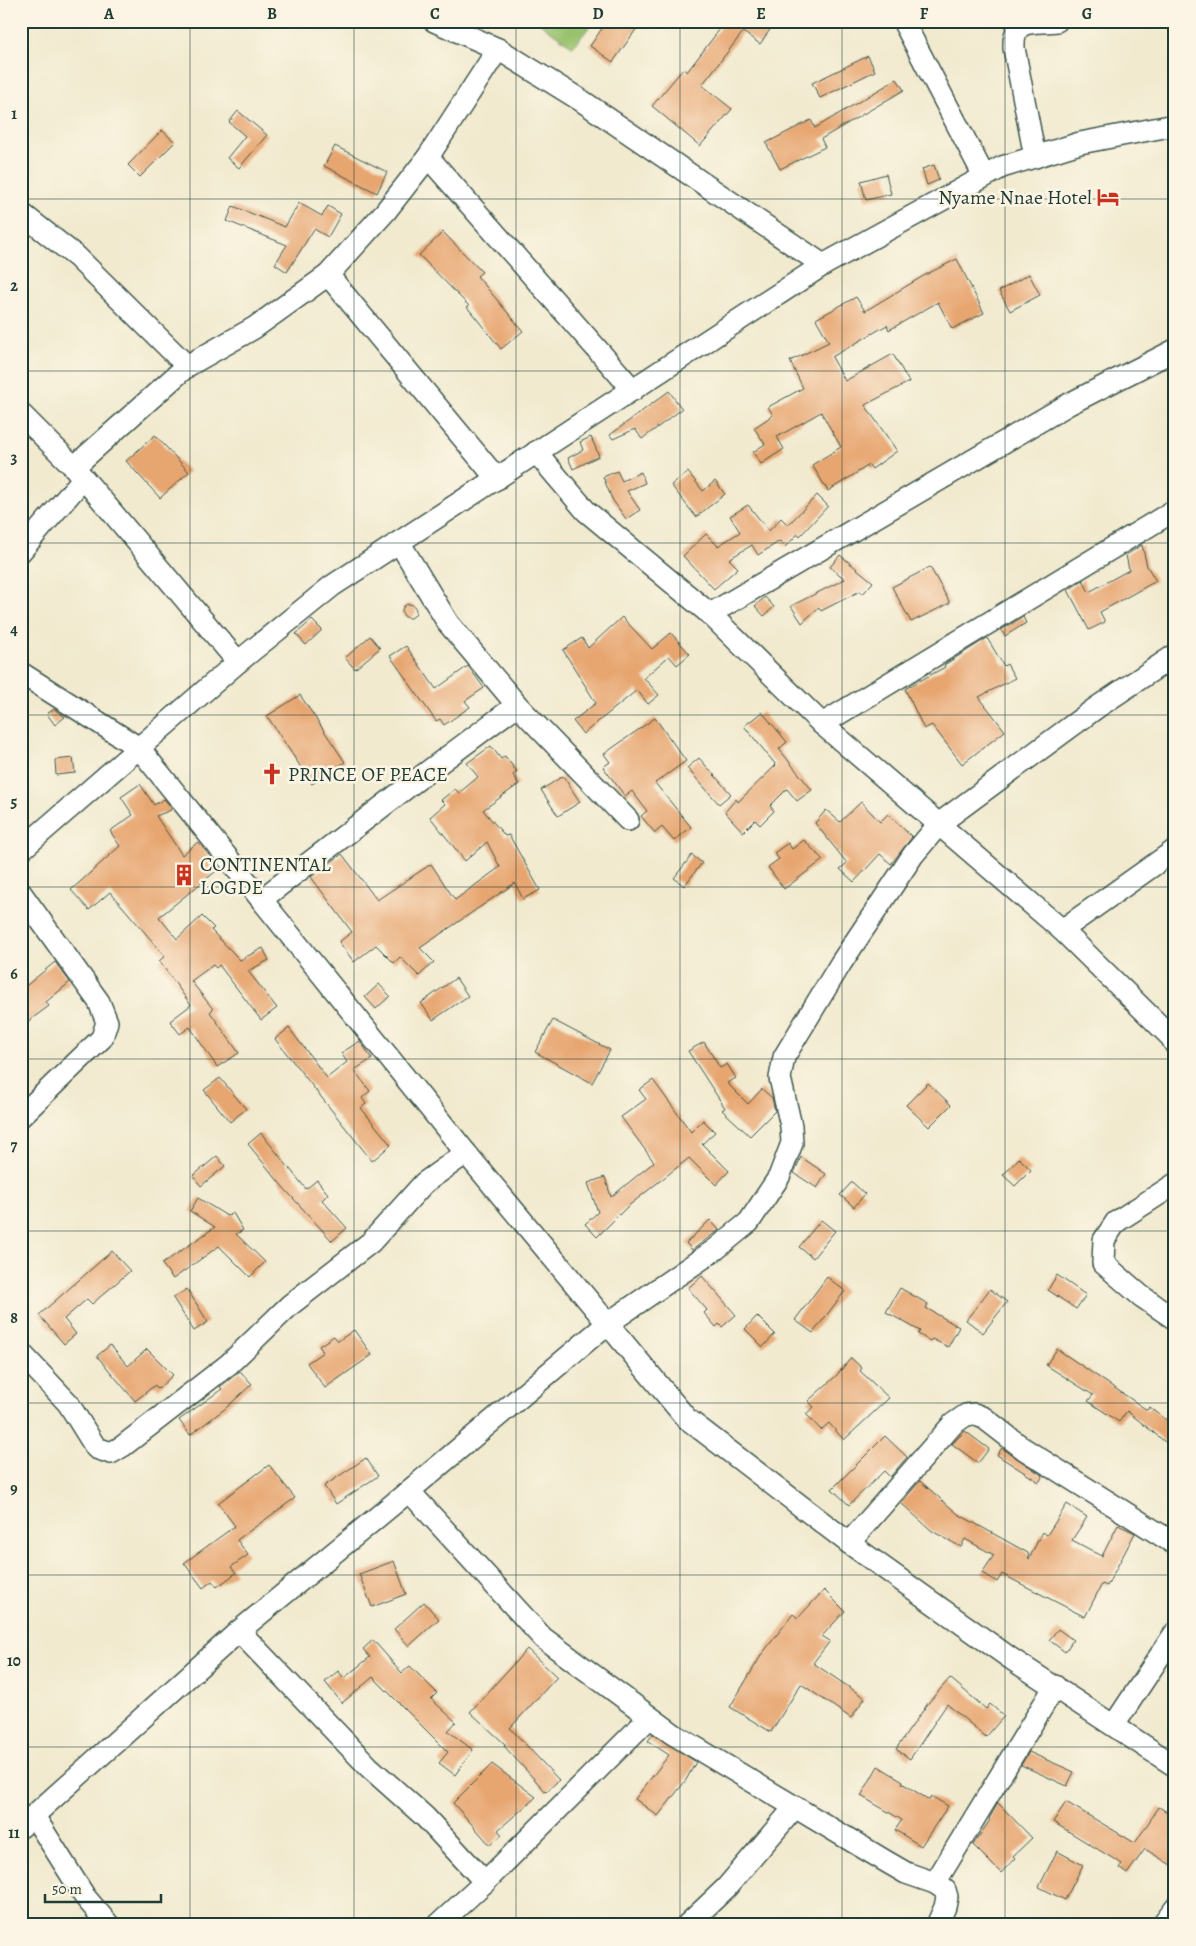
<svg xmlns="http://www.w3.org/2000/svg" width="1196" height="1946" viewBox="0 0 1196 1946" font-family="Alegreya,serif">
<rect width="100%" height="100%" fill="#fcf5e5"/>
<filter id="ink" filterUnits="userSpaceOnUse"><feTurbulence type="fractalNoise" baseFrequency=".02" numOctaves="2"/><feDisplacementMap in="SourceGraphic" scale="10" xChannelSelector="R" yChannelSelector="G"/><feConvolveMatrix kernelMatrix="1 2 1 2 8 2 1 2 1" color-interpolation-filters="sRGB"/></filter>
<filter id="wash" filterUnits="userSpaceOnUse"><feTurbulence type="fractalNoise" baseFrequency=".0096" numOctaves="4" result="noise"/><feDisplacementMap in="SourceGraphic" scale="20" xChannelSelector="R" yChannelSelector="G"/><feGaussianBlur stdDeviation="1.12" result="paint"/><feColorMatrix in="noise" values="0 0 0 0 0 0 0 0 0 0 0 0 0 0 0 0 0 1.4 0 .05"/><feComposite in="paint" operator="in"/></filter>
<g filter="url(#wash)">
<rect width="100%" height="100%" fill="#f1eacf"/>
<path fill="#98c16d" stroke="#5c7f50" d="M537 21H594L573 47Z"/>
<g id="blocks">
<g fill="#e7a570">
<path d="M607 21H642L613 62 590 46Z"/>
<path d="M726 21H776L760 44 743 32 702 85 732 109 700 146 652 106 683 69 687 72Z"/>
<path d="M868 56 875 71 820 98 812 83Z"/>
<path d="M897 79 904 90 821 139 825 147 780 169 766 143 811 120 815 128Z"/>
<path d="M238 111 267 135 239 168 227 158 245 136 229 122Z"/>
<path d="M162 130 175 142 140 177 128 165Z"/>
<path d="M335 146 387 172 377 193 324 166Z"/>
<path d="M934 165 939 180 927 185 922 169Z"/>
<path d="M886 174 891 194 866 200 861 181Z"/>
<path d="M299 203 322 216 328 206 341 214 328 237 314 229 287 272 275 264 287 245 227 221 233 206 285 227Z"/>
<path d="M443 232 482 272 477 276 523 331 501 349 467 307 469 306 419 255Z"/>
<path d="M957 259 984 313 952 329 938 302 889 330 887 325 832 357 845 381 893 354 909 382 865 405 897 451 872 469 869 465 828 491 812 465 841 447 821 412 777 437 784 449 761 464 753 452 765 444 754 428 773 415 768 407 803 388 790 361 829 342 816 319 856 297 865 311 925 275Z"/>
<path d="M1029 274 1040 295 1010 311 999 291Z"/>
<path d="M669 391 682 409 642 439 635 429 613 439 610 435Z"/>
<path d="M155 435 189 472 160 498 126 461Z"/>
<path d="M591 437 599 456 573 469 568 458 583 450 580 442Z"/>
<path d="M617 471 622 481 641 472 645 483 627 491 640 510 626 519 612 499 603 477Z"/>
<path d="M688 472 703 491 715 481 725 494 696 517 671 485Z"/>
<path d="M817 495 828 506 800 536 798 534 785 547 780 541 758 555 752 545 729 559 738 568 714 589 683 556 706 534 718 546 740 532 730 516 748 505 769 531 781 518 788 525Z"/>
<path d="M1142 545 1147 566 1156 581 1100 612 1105 622 1089 630 1068 590 1083 580 1089 592 1129 570 1126 555Z"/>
<path d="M840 555 873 582 863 594 860 591 821 611 819 607 802 623 791 606 845 579 830 567Z"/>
<path d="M930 567 950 603 911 622 892 587Z"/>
<path d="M765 597 774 607 764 616 755 606Z"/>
<circle cx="409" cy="611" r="7"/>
<path d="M622 617 652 649 671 633 690 654 677 665 669 656 644 678 659 695 648 704 637 690 583 734 573 721 596 703 563 650 582 638 588 648Z"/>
<path d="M1023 617 1026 623 1005 636 1001 630Z"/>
<path d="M312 620 322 630 306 645 296 634Z"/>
<path d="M370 636 380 648 355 669 345 658Z"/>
<path d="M987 638 1004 666 1007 664 1015 678 979 697 1005 731 962 764 932 725 924 729 905 689 945 667 944 665Z"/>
<path d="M406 646 436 689 468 666 484 688 465 701 470 707 444 725 440 719 436 721 390 656Z"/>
<path d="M300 695 345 762 312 784 267 716Z"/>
<path d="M54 709 65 717 55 725 47 714Z"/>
<path d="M762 712 787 742 779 749 812 790 797 801 787 789 770 806 774 811 760 825 755 820 743 832 725 812 736 799 738 802 776 765 744 726Z"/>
<path d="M655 718 686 761 655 783 691 827 674 841 662 827 655 833 641 816 647 811 632 791 625 796 603 767 610 762 604 754Z"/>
<path d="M491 746 501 759 505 756 517 772 513 775 519 784 483 810 505 836 509 835 540 890 523 899 515 883 420 948 434 962 419 976 400 957 394 963 376 945 354 962 339 942 352 932 311 877 342 854 377 900 431 864 455 900 500 867 487 842 465 861 430 817 445 804 441 800 455 789 459 793 478 777 467 763Z"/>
<path d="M73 758 75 773 56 775 55 760Z"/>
<path d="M699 758 731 794 719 804 687 768Z"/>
<path d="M563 776 580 802 558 816 541 790Z"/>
<path d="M140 784 154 805 164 799 171 807V810L156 816 182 855 198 842 220 868 159 917 177 939 202 916 214 928 211 930 240 960 263 948 269 960 248 971 277 1008 261 1020 219 965 216 968 213 965 191 981 213 1009 210 1012 239 1053 217 1067 190 1027 180 1034 170 1021 191 1005 159 961 165 956 110 892 89 910 71 890 120 846 110 831 133 815 121 797Z"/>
<path d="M861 802 880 822 888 814 912 837 891 864 880 854 854 882 840 869 847 863 815 823 826 810 840 822Z"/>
<path d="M804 840 823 860 784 889 768 867 779 859 774 853 788 843 792 849Z"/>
<path d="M692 855 702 863 684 886 674 878Z"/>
<path d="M55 962 70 982 46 1002 49 1006 26 1023 21 1017V990Z"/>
<path d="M456 978 468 996 433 1020 421 1003Z"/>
<path d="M379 984 390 996 376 1009 365 997Z"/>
<path d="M553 1020 610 1050 592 1083 535 1052Z"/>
<path d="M289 1028 327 1078 347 1062 341 1053 360 1041 372 1059 354 1070 370 1091 362 1098 366 1104 361 1108 391 1145 372 1161 275 1039Z"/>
<path d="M704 1042 720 1068 727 1064 736 1078 727 1083 748 1104 762 1089 772 1098 775 1111 750 1136 722 1110 725 1108 688 1051Z"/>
<path d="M220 1078 246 1109 230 1122 204 1090Z"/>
<path d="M653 1080 691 1132 703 1120 715 1132 702 1144 729 1171 716 1185 689 1158 627 1207 597 1237 585 1224 598 1212 588 1183 605 1177 611 1197 654 1162 621 1117 646 1099 639 1090Z"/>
<path d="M928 1083 951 1105 929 1127 906 1105Z"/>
<path d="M261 1133 306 1189 317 1180 328 1194 322 1200 347 1228 332 1241 283 1187 248 1144Z"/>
<path d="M217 1156 225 1166 201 1186 193 1176Z"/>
<path d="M801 1157 826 1174 817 1188 794 1173Z"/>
<path d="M1019 1158 1031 1170 1015 1186 1003 1175Z"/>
<path d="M852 1182 865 1194 854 1207 840 1195Z"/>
<path d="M198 1198 227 1216 233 1213 243 1230 236 1234 265 1262 250 1277 219 1246 173 1279 162 1264 215 1227 190 1211Z"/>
<path d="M710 1220 719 1230 692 1250 686 1243Z"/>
<path d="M821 1220 835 1231 813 1258 799 1247Z"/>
<path d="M112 1251 130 1271 92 1304 87 1299 64 1319 76 1334 64 1344 39 1315Z"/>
<path d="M1057 1275 1086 1295 1076 1309 1048 1290Z"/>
<path d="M702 1276 736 1315 722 1327 719 1324 716 1327 704 1313 707 1310 688 1288Z"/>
<path d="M827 1277 845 1291 813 1333 795 1320Z"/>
<path d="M900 1288 928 1304 926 1308 959 1327 948 1347 932 1339 930 1341 918 1334 920 1331 886 1312Z"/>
<path d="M187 1289 208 1322 194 1331 173 1298Z"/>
<path d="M990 1289 1007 1302 983 1333 966 1320Z"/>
<path d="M757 1316 775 1334 763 1347 745 1329Z"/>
<path d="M354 1330 372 1355 325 1388 307 1363 323 1352 319 1346 334 1336 338 1341Z"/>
<path d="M110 1345 128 1366 147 1349 173 1375 158 1389 155 1385 135 1401 97 1356Z"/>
<path d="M1057 1349 1147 1410 1150 1407 1175 1427V1450L1127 1411 1119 1422 1088 1401 1093 1395 1046 1365Z"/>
<path d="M851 1358 862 1368 860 1371 889 1398 844 1440 829 1423 821 1430 806 1414 814 1407 808 1401 836 1376Z"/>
<path d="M240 1371 252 1384 226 1408 190 1435 179 1420 222 1389 220 1387Z"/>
<path d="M965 1431 989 1449 978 1463 952 1444Z"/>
<path d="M885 1436 907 1457 890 1477 884 1471 849 1505 832 1489Z"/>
<path d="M1002 1448 1043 1476 1039 1482 997 1455Z"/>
<path d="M366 1458 378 1476 336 1504 324 1486Z"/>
<path d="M269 1465 295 1498 237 1540 248 1555 231 1567 236 1573 217 1587 212 1581 203 1588 184 1563 235 1526 218 1503Z"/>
<path d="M920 1481 958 1514 1028 1553 1029 1559 1042 1532 1047 1535 1067 1504 1087 1517 1072 1540 1102 1556 1118 1525 1135 1533 1107 1586 1102 1584 1085 1617 1002 1574 997 1582 982 1573 994 1555 965 1539 961 1547 932 1531 901 1503Z"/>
<path d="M394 1561 406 1594 372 1607 359 1574Z"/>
<path d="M824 1590 845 1611 822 1636 830 1641 813 1663 865 1698 851 1718 801 1684 771 1732 730 1707 762 1654 793 1614 798 1618Z"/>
<path d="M424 1602 439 1619 409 1646 394 1629Z"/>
<path d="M1058 1629 1073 1640 1065 1652 1049 1640Z"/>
<path d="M373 1640 402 1673 410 1666 437 1693 431 1699 456 1722 448 1731 473 1750 455 1775 439 1763 448 1752 373 1677 342 1703 325 1682 338 1671 344 1678 370 1657 363 1649Z"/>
<path d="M527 1649 557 1677 510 1728 559 1780 546 1792 504 1746 506 1745 470 1712Z"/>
<path d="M950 1678 986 1709 990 1704 1004 1716 986 1737 947 1704 910 1759 896 1749 929 1702Z"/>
<path d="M653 1734 696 1762 686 1780 658 1816 635 1799 669 1755 648 1741Z"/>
<path d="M1029 1752 1074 1772 1067 1786 1021 1765Z"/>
<path d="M492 1764 536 1797 498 1830 502 1835 490 1845 453 1803Z"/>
<path d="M878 1766 903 1781 902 1783 929 1800 931 1796 948 1806 921 1846 895 1830 902 1820 861 1796Z"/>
<path d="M1066 1802 1135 1843 1159 1807 1175 1817V1858L1171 1865 1145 1849 1127 1874 1119 1868 1122 1864 1053 1822Z"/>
<path d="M998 1803 1032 1838 1013 1856 1015 1858 1001 1873 973 1845 990 1820 989 1819Z"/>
<path d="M1057 1851 1083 1865 1065 1900 1039 1887Z"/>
</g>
</g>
</g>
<g filter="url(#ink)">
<use href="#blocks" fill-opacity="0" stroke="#3e574b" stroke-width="1"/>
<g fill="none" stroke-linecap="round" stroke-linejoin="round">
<g stroke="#3e574b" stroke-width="24">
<g id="minor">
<path d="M434 21 498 49 582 101 823 265"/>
<path d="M903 21 984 176"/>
<path d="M498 49 428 157 633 390"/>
<path d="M1035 157 1014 48C1013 16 1033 24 1057 21"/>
<path d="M21 213 77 257 187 366"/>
<path d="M328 275 497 479"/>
<path d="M21 414 74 467 238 662"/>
<path d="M536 452 586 511 710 614 822 724 1062 930 1175 850"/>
<path d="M74 467 187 366 254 328 328 275 385 212 428 157"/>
<path d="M399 542 448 623 517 705 628 820"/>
<path d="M21 551 82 480"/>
<path d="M710 614 1069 404 1175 350"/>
<path d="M21 673 139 748 466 1153 686 1418 849 1543 1010 1658 1175 1766"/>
<path d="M822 724 1175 510"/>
<path d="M21 850 238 662 332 586 823 265 1002 167 1080 143 1175 125"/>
<path d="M21 893 99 1002 107 1022 102 1038 21 1116"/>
<path d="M262 899 418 779 517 705"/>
<path d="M1062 930 1171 1037 1175 1044"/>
<path d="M1175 1184 1116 1222 1104 1240 1103 1263 1141 1296 1175 1319"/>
<path d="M21 1353 68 1403 96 1448 111 1453 123 1446 229 1364 290 1305 371 1242 424 1183 466 1153"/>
<path d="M849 1543 953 1424 966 1415 974 1414 984 1418 1024 1449 1175 1544"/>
<path d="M239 1631 369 1767 425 1817 485 1882"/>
<path d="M1055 1686 935 1883 906 1873 887 1862 673 1734 543 1638 409 1491 607 1324 716 1249 749 1222 779 1177 792 1143 791 1126 780 1078 784 1057 841 963 913 855 940 823 1096 708 1175 655"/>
<path d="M1114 1725 1175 1633"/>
<path d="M34 1816 85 1897 109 1925"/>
<path d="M21 1827 239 1631 409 1491"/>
<path d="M935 1883 945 1890 947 1897 945 1907 937 1925"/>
<path d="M438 1925 485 1882 649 1718"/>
<path d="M687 1925 726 1888 795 1807"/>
<path d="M1162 1925 1175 1908"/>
</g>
</g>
<use href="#minor" stroke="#fff" stroke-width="21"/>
</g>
</g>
<path fill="none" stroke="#1f3d34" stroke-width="1" stroke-opacity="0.55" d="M190 21V1925M354 21V1925M516 21V1925M680 21V1925M842 21V1925M1005 21V1925M21 199H1175M21 371H1175M21 543H1175M21 715H1175M21 887H1175M21 1059H1175M21 1231H1175M21 1403H1175M21 1575H1175M21 1747H1175"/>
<defs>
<g id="hotel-bare" transform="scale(1.725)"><path d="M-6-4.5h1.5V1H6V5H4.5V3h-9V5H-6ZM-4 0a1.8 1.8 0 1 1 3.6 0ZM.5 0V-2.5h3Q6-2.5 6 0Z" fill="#c8321e" stroke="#fcf5e5" stroke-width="2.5" paint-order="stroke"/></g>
<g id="church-bare" transform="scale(1.725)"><path d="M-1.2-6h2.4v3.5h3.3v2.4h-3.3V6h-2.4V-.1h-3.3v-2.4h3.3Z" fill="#c8321e" stroke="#fcf5e5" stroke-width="2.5" paint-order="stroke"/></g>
<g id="building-bare" transform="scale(1.725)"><path d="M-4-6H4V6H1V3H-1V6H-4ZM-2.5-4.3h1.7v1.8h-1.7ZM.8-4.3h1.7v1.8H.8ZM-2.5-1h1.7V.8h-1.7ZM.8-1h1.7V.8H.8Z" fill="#c8321e" stroke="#fcf5e5" stroke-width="2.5" paint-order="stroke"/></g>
</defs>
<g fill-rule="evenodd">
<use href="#hotel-bare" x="1108" y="197"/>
<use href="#church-bare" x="272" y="774"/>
<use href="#building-bare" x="184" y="875"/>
</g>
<g text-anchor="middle" stroke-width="5" stroke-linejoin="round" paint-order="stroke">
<g font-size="20" fill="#1f3d34" stroke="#fcf5e5" text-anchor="start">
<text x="1092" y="204" text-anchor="end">Nyame Nnae Hotel</text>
<text x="288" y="781">PRINCE OF PEACE</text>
<text x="200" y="871">CONTINENTAL<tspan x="200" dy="23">LOGDE</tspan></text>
</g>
</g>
<rect width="1196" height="1946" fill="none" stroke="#fcf5e5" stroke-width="55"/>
<path d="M45 1894v8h116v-8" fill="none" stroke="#1f3d34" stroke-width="2.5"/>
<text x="52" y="1894" font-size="15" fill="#1f3d34" stroke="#fcf5e5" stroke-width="4" paint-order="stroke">50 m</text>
<rect x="28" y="28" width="1140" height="1890" fill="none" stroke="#1f3d34" stroke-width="2"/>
<g font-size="16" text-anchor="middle" font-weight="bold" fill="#1f3d34">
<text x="109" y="19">A</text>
<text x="272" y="19">B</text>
<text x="435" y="19">C</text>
<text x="598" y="19">D</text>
<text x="761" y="19">E</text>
<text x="924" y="19">F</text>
<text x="1087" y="19">G</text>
<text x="14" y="119">1</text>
<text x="14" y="291">2</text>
<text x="14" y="463">3</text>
<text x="14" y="635">4</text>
<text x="14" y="807">5</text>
<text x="14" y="979">6</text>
<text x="14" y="1151">7</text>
<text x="14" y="1323">8</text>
<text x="14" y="1494">9</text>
<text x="14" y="1666">10</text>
<text x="14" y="1838">11</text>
</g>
</svg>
